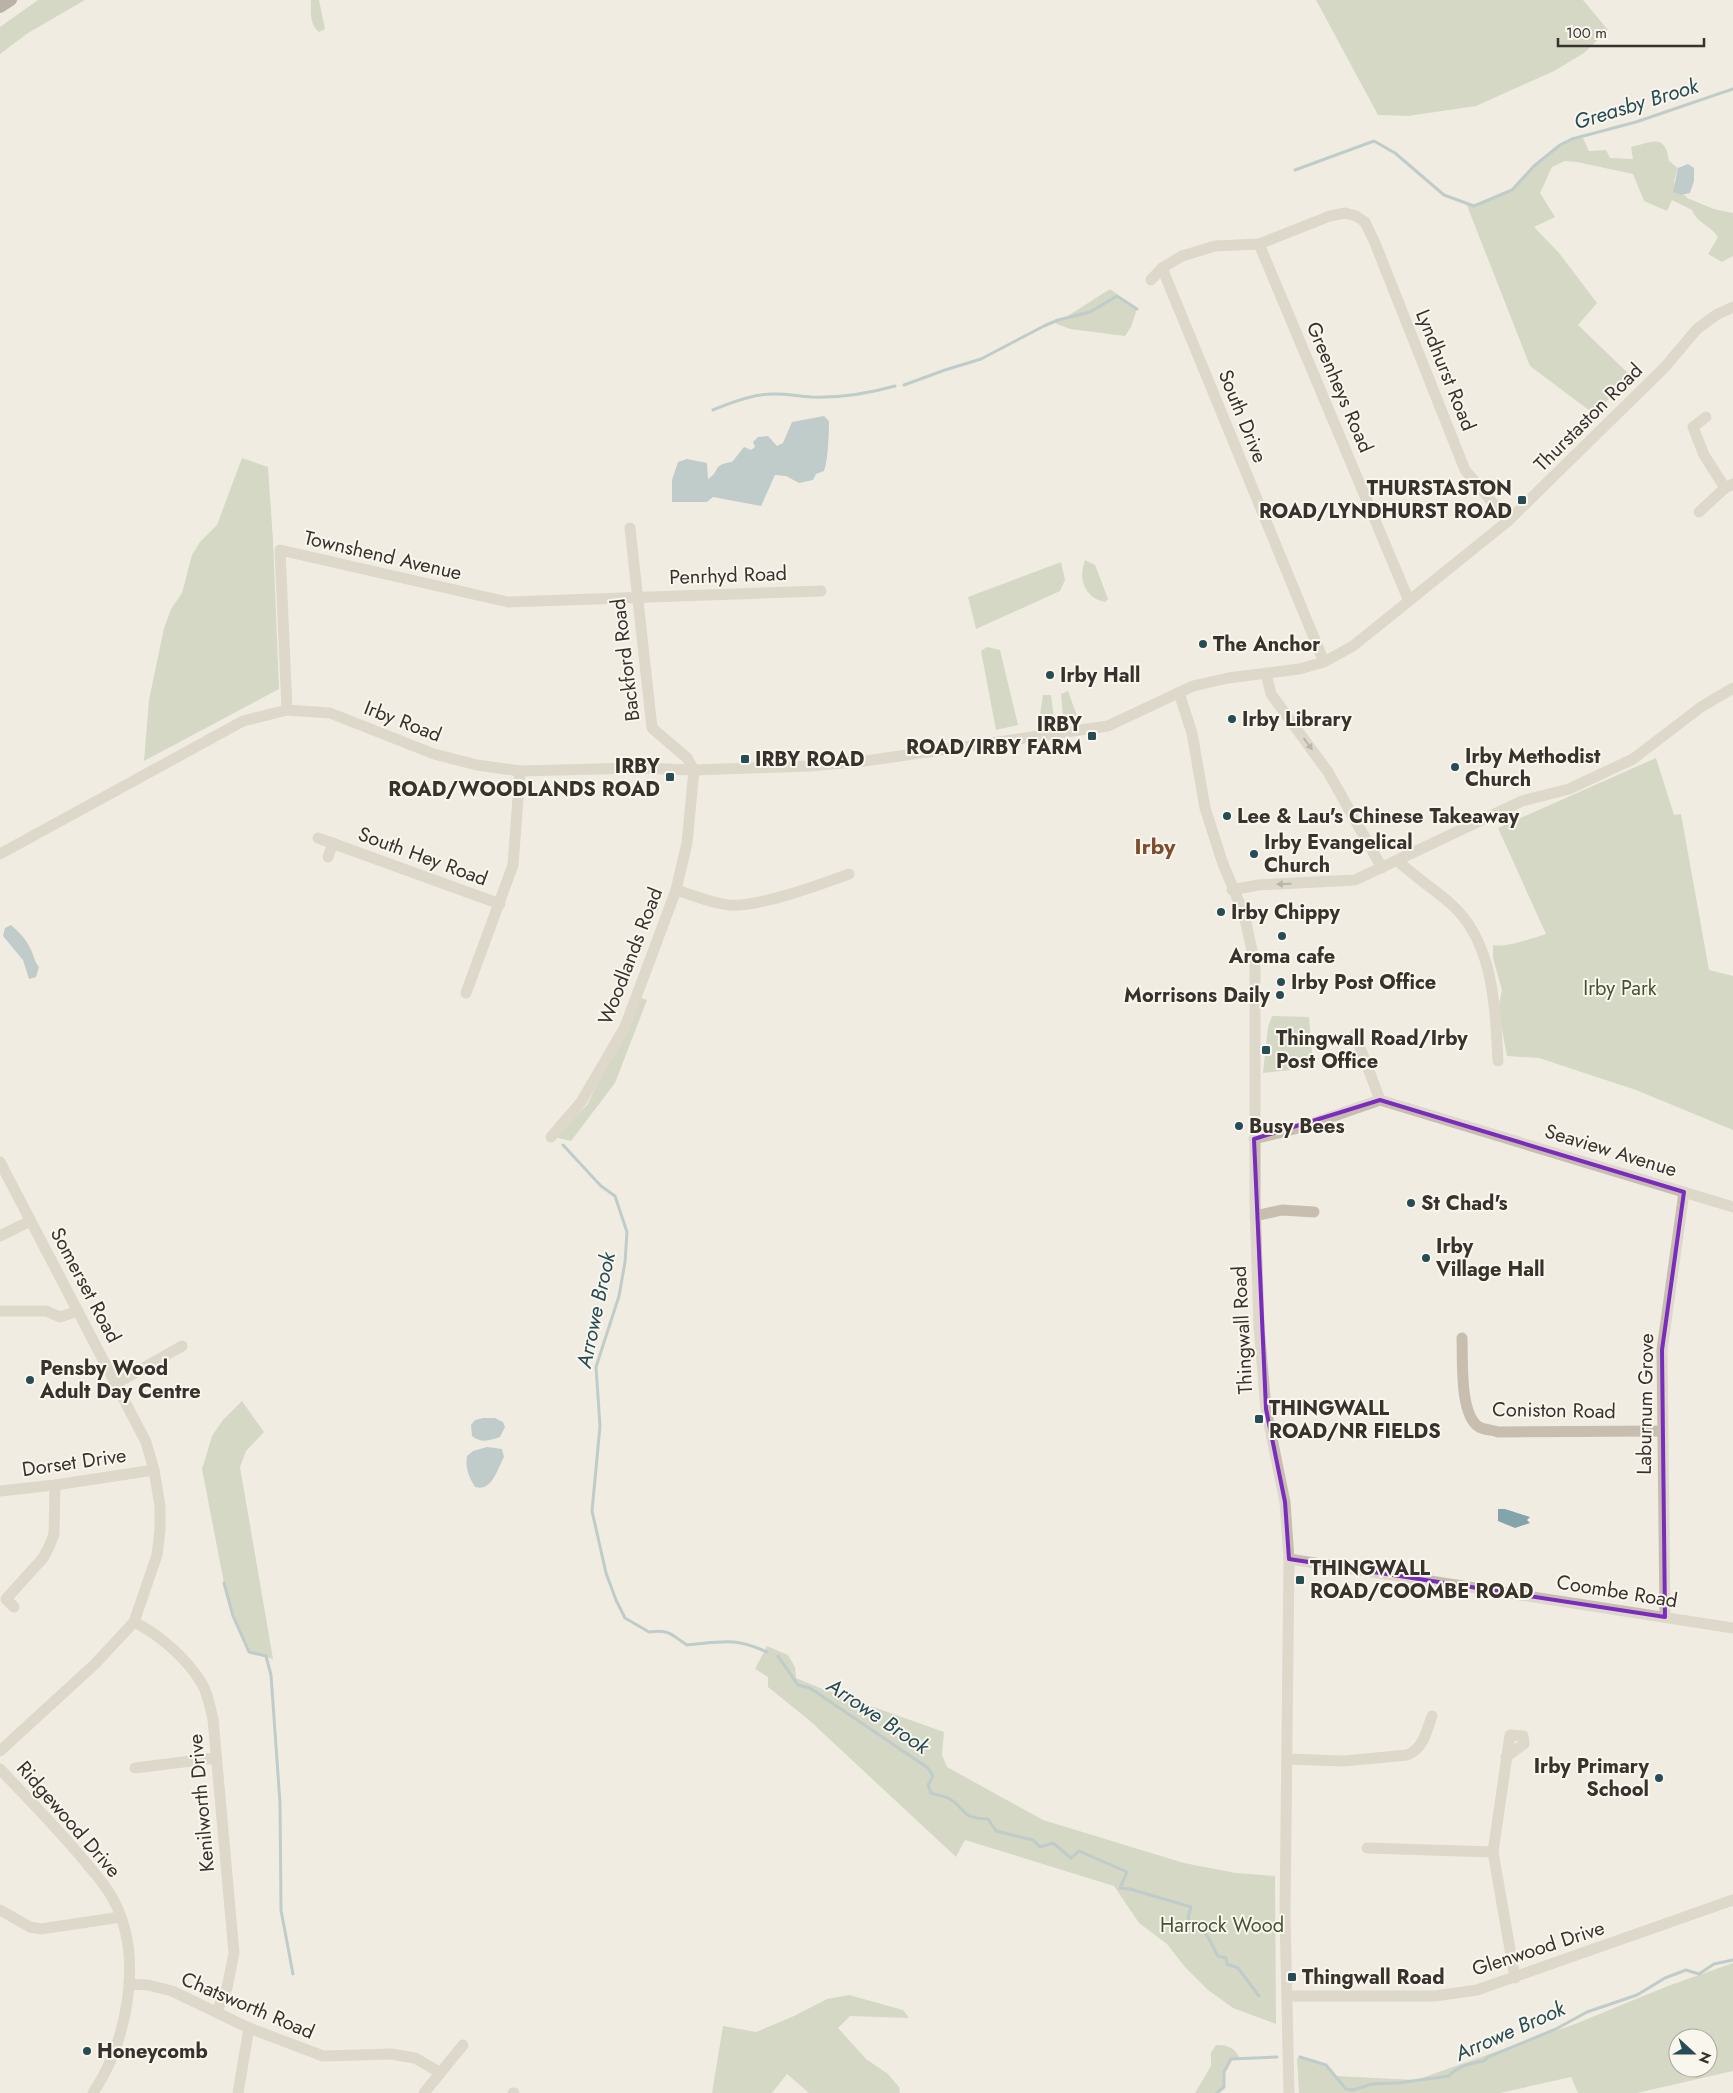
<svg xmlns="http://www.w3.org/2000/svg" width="1733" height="2093" viewBox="0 0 1733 2093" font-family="Jost,sans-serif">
<rect width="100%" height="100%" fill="#f1ece2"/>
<g fill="#b2bfa3" fill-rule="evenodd">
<path d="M38 0H85L28 33 0 54V27Z"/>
<path d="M311 0H319L325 29 319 32C309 24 311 11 311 0Z"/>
<path d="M1316 0H1583L1608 30 1584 53 1554 71 1476 106 1408 116 1378 115Z"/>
<path d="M1582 136 1589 151 1606 150 1610 158 1633 159 1631 147C1653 142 1665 133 1669 161L1678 168 1674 181 1677 194 1685 195 1687 198 1714 209 1733 213V256L1722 262 1708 254 1718 237C1711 226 1696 222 1692 210L1672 200 1667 211 1644 201 1633 174 1577 162 1565 161 1552 167 1540 193 1555 217 1534 227 1559 253 1597 303 1578 325 1631 376 1594 414 1530 366 1466 203 1475 206 1512 190 1534 166 1560 145Z"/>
<path d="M1110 289 1137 309 1131 327 1125 336 1070 329 1052 322 1063 319Z"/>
<path d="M242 458 268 467 273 540 279 689 144 761 149 700 164 628 171 609 182 593 192 555 200 542 217 525Z"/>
<path d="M1085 560 1095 565 1108 599 1105 602C1084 598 1078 578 1085 560Z"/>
<path d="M1061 562 1065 580 1060 591 976 629 968 597Z"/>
<path d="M987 647 1000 650 1018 725 996 730 981 651Z"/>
<path d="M1068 691 1077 716 1063 718 1061 694Z"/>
<path d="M1043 695H1051L1054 719 1039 721Z"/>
<path d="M1656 758 1674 815 1681 814 1709 970 1733 976V1130L1636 1090 1539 1058 1507 1056 1498 1009 1502 990 1493 958V945C1505 948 1533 938 1546 934L1498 828Z"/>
<path d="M641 998 647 1000 615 1083 571 1141 554 1137 587 1105Z"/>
<path d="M1272 1016 1309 1017 1313 1066 1300 1069 1263 1073 1268 1027Z"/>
<path d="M242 1401 264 1432 246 1451 240 1467 273 1659 249 1652 233 1616 224 1583 202 1469 212 1436 223 1420Z"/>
<path d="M767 1646 788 1655 795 1667 796 1678 820 1688 944 1732 942 1755 947 1767 1043 1820 1184 1863 1236 1873 1275 1876 1276 2024 1233 2008 1208 1990 1185 1967 1167 1944 1139 1923 1114 1886 965 1840 956 1857 810 1721 768 1687V1677L755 1669Z"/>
<path d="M1733 1963V2071L1637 2093H1578L1571 2077 1500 2093H1299L1297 2058C1314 2057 1325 2064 1336 2076L1416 2080 1575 2024 1668 1986ZM1678 2038H1708V2068H1678Z"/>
<path d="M849 1995 903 2010 909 2018 850 2016 838 2028 866 2059 888 2074 899 2087 900 2093H809L787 2074 772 2093H712L723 2026 756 2032 794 2016 827 1999Z"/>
<path d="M1216 2045C1228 2044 1237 2049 1240 2060H1231L1224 2072V2087L1217 2093H1195L1211 2066V2053Z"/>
</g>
<g fill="#84a4ab">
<path d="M1688 164 1694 168V181L1690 193 1681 195 1673 192 1678 168Z"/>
<path d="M824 416 829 421C829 433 828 461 824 471L816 474 813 480 799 483 786 476 775 475 761 506 713 497 707 502H672V480L678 462 687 459 707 463 708 479C721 471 711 465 732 462L744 447 751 450 755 447 753 442 758 437 768 436 777 446 783 443 792 422Z"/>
<path d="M11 925C19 932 26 939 30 948 34 955 34 961 39 967L36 977 29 979 23 960 3 936 5 928Z"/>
<path d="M483 1418H495L503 1422 505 1427 500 1437C489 1441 481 1443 472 1436L471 1425 475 1420Z"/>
<path d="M487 1447 502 1449 504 1457C497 1470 492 1492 475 1487 469 1477 465 1468 467 1456L473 1451Z"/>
<path d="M1498 1509H1505L1530 1517 1527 1520 1530 1523 1515 1528 1498 1521Z"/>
</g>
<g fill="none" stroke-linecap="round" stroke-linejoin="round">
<g stroke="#84a4ab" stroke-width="3">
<path d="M1295 170 1374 141 1395 153 1444 195 1474 206 1512 190 1534 166 1560 145 1572 139 1636 122 1733 89"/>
<path d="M904 385 945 370 981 359 1044 326 1058 320 1090 312 1117 296 1137 309"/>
<path d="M713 410C728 404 744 397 761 395 778 392 794 396 811 397 840 398 867 394 895 386"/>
<path d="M563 1145 601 1186 615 1196 627 1232 625 1262 619 1296 596 1367 600 1426 592 1511 606 1573 616 1600 625 1618 649 1632C670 1629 671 1635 687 1645 723 1642 733 1637 767 1652"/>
<path d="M224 1583 233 1616 249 1652 266 1656 271 1675 280 1803 281 1910 293 1974"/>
<path d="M778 1656 798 1685 810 1688 928 1768 933 1776 928 1785 931 1793C936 1795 945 1796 950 1799 968 1810 959 1818 988 1819L996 1831 1033 1840 1040 1847 1053 1843 1071 1858 1079 1851 1127 1872 1120 1888 1130 1889 1191 1907 1188 1917 1193 1931C1209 1928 1210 1944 1218 1956L1226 1958 1227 1964 1238 1968 1259 1996"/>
<path d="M1300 2057 1326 2065 1346 2089 1353 2090 1372 2084 1398 2083 1449 2076C1457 2066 1472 2063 1484 2061L1488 2057 1556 2029 1587 2012 1637 1995 1665 1978 1686 1970 1699 1974 1714 1964 1733 1960"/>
<path d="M1217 2093 1224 2087V2072L1231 2059 1277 2057"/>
</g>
<g stroke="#c8beaf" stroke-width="11">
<path d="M1259 244 1409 601"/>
<path d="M1162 268 1324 662"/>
<path d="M1151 280 1162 268 1182 256 1215 246 1259 244 1330 216 1345 213 1356 216 1365 222 1375 243 1465 470 1508 521"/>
<path d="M1706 417 1693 427 1704 455 1725 488"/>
<path d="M1699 512 1725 488 1733 484"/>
<path d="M1266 673 1271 694 1328 772 1382 868"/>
<path d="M1179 693 1192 733 1205 808 1223 864 1244 914 1255 964V1203L1259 1327 1266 1409 1285 1502 1289 1559 1285 1915 1289 2093"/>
<path d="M287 710 280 550 508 602 821 591"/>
<path d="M318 838 500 904"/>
<path d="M0 854 243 721 287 710 330 713 434 754 477 765 520 771 636 768 694 770 810 766 865 761 1108 726 1193 686 1228 678 1299 669 1324 662 1353 646 1508 521 1665 367 1697 329 1716 315 1733 307"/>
<path d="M328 857 333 843"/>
<path d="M1398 861C1415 877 1434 889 1451 904 1494 942 1495 1008 1498 1061"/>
<path d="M676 890C693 895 710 903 729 905 760 907 819 885 849 874"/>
<path d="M1232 890 1258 885 1355 880 1522 801 1569 789 1633 759 1701 707 1733 688"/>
<path d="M466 993 513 865 520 771"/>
<path d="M1355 1034 1380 1100"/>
<path d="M551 1137 581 1102 625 1027 676 890 687 843 694 770 687 758 652 728 630 528"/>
<path d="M1254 1139 1302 1127 1380 1100 1733 1207"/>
<path d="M0 1162 146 1442 154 1470 160 1506V1530L157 1555 134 1622 95 1664 0 1751"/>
<path d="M1255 1216 1282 1210 1314 1212"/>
<path d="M0 1236 30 1221"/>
<path d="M0 1311H46L60 1317 78 1311"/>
<path d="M1462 1338C1463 1359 1459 1414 1479 1427 1485 1430 1492 1430 1498 1432L1661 1431"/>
<path d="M117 1383 182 1346"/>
<path d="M0 1491 55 1485 154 1470"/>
<path d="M1289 1559 1733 1628"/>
<path d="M14 1607 6 1599 43 1558 49 1547 54 1534 55 1485"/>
<path d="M1665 1617 1662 1350 1684 1192"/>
<path d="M134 1622C159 1634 186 1658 201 1682 208 1693 210 1707 213 1719L234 1953 227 1988 217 2011"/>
<path d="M1506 1757 1524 1744 1523 1736 1510 1735 1493 1852 1515 1978"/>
<path d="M1287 1759 1344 1761 1407 1755C1424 1748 1426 1732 1432 1716"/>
<path d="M135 1768 215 1758"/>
<path d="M0 1769C29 1800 60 1831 87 1864 97 1876 108 1888 114 1901 144 1958 127 2042 93 2093"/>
<path d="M1367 1848 1493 1852"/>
<path d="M0 1910 30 1927 41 1929 121 1917"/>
<path d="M129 1984 148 1985 172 1991 249 2028 323 2056 391 2054 415 2058 439 2072"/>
<path d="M1287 1996H1435L1477 1990 1733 1900"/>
<path d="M238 2093 249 2028"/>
<path d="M424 2093 463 2045"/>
<path d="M513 2093H514"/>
</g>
<path stroke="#786b5f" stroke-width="12" d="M0 7 11 0"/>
</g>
<defs><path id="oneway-solid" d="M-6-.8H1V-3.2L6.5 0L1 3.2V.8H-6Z" transform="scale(1.25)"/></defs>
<g fill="#797167">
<use href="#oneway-solid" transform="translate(1308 744) rotate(54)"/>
<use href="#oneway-solid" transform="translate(1284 884) rotate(178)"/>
</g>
<path d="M0 0H1733V2093H0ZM1380 1100 1684 1192 1662 1350 1665 1617 1289 1559 1285 1502 1266 1409 1254 1139Z" fill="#f1ece2" fill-opacity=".55" fill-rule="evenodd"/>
<path fill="none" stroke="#7b2cbf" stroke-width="4" stroke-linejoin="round" d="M1380 1100 1684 1192 1662 1350 1665 1617 1289 1559 1285 1502 1266 1409 1254 1139Z"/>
<g fill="#264c55" stroke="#f9f6ee" stroke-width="2">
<rect x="1517" y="495" width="10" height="10" rx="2.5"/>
<circle cx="1203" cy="644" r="5"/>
<circle cx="1050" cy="675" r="5"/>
<circle cx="1232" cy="719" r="5"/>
<rect x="1087" y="731" width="10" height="10" rx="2.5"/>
<rect x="740" y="754" width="10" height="10" rx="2.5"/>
<circle cx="1455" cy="767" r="5"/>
<rect x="665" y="772" width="10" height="10" rx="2.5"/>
<circle cx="1227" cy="816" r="5"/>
<circle cx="1254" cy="854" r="5"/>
<circle cx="1221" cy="912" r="5"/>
<circle cx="1282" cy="936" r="5"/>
<circle cx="1281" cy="982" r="5"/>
<circle cx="1280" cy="995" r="5"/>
<rect x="1261" y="1045" width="10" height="10" rx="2.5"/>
<circle cx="1239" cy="1126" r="5"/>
<circle cx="1411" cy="1203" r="5"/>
<circle cx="1426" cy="1258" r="5"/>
<circle cx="30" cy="1380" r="5"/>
<rect x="1254" y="1414" width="10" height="10" rx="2.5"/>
<rect x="1295" y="1575" width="10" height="10" rx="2.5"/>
<circle cx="1659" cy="1778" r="5"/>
<rect x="1287" y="1972" width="10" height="10" rx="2.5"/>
<circle cx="87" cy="2051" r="5"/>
</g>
<g text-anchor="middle" stroke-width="4" stroke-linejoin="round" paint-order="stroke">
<g font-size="20" fill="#38322c" stroke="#f9f6ee">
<text transform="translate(1446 370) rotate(68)" y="7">Lyndhurst Road</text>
<text transform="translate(1340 387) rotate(67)" y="7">Greenheys Road</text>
<text transform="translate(1243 416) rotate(68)" y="7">South Drive</text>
<text transform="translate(1588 417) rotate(-45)" y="7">Thurstaston Road</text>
<text transform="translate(383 555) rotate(13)" y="7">Townshend Avenue</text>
<text transform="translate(728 575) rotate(-2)" y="7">Penrhyd Road</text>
<text transform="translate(625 660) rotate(-97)" y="7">Backford Road</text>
<text transform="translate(403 721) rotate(21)" y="7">Irby Road</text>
<text transform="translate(423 856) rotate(20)" y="7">South Hey Road</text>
<text transform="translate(630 956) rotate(-69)" y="7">Woodlands Road</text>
<text transform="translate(1611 1150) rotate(17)" y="7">Seaview Avenue</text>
<text transform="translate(86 1285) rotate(62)" y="7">Somerset Road</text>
<text transform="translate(1242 1330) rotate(-93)" y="7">Thingwall Road</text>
<text transform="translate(1645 1404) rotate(-89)" y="7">Laburnum Grove</text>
<text transform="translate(1554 1410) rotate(1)" y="7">Coniston Road</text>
<text transform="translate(74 1462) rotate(-8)" y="7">Dorset Drive</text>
<text transform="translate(1617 1591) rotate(9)" y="7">Coombe Road</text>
<text transform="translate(201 1803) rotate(-95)" y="7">Kenilworth Drive</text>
<text transform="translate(69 1819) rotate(49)" y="7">Ridgewood Drive</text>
<text transform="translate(1538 1948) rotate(-18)" y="7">Glenwood Drive</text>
<text transform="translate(248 2005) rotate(23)" y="7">Chatsworth Road</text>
</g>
<g font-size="20" font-weight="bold" fill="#38322c" stroke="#f9f6ee" text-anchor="start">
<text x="1512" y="495" text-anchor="end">THURSTASTON<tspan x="1512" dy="23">ROAD/LYNDHURST ROAD</tspan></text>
<text x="1213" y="651">The Anchor</text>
<text x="1060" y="682">Irby Hall</text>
<text x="1242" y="726">Irby Library</text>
<text x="1082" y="731" text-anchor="end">IRBY<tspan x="1082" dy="23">ROAD/IRBY FARM</tspan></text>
<text x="1465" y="763">Irby Methodist<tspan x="1465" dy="23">Church</tspan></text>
<text x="755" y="766">IRBY ROAD</text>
<text x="660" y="773" text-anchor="end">IRBY<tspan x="660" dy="23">ROAD/WOODLANDS ROAD</tspan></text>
<text x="1237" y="823">Lee &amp; Lau's Chinese Takeaway</text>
<text x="1264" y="849">Irby Evangelical<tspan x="1264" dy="23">Church</tspan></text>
<text x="1231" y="919">Irby Chippy</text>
<text x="1282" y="963" text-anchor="middle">Aroma cafe</text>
<text x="1291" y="989">Irby Post Office</text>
<text x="1270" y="1002" text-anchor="end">Morrisons Daily</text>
<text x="1276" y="1045">Thingwall Road/Irby<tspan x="1276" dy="23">Post Office</tspan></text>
<text x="1249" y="1133">Busy Bees</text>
<text x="1421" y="1210">St Chad's</text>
<text x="1436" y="1253">Irby<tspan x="1436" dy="23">Village Hall</tspan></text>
<text x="40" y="1375">Pensby Wood<tspan x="40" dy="23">Adult Day Centre</tspan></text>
<text x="1269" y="1415">THINGWALL<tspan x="1269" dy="23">ROAD/NR FIELDS</tspan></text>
<text x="1310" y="1575">THINGWALL<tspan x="1310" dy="23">ROAD/COOMBE ROAD</tspan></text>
<text x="1649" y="1773" text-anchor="end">Irby Primary<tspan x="1649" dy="23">School</tspan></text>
<text x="1302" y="1984">Thingwall Road</text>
<text x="97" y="2058">Honeycomb</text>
</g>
<g font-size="20" fill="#435432" stroke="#f9f6ee">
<text x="1620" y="995">Irby Park</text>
<text x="1222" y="1932">Harrock Wood</text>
</g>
<g font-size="21" font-style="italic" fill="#264c55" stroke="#f9f6ee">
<text transform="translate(1636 104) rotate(-17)" y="7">Greasby Brook</text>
<text transform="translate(596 1310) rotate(-78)" y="7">Arrowe Brook</text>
<text transform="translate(878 1716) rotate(34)" y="7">Arrowe Brook</text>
<text transform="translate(1510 2031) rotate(-24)" y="7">Arrowe Brook</text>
</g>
<g font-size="22" font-weight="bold" fill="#7e4c2e" stroke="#f9f6ee">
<text x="1155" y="854">Irby</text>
</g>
</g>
<g transform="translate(1693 2053) rotate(111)"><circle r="24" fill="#f9f6ee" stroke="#aca8a0"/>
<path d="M0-4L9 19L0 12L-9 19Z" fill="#264c55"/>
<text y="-8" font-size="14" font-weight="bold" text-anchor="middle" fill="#38322c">N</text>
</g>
<path d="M1558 38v8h146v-8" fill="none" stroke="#38322c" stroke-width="2.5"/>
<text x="1566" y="38" font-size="15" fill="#38322c" stroke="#f9f6ee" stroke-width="4" paint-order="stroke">100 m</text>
</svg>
